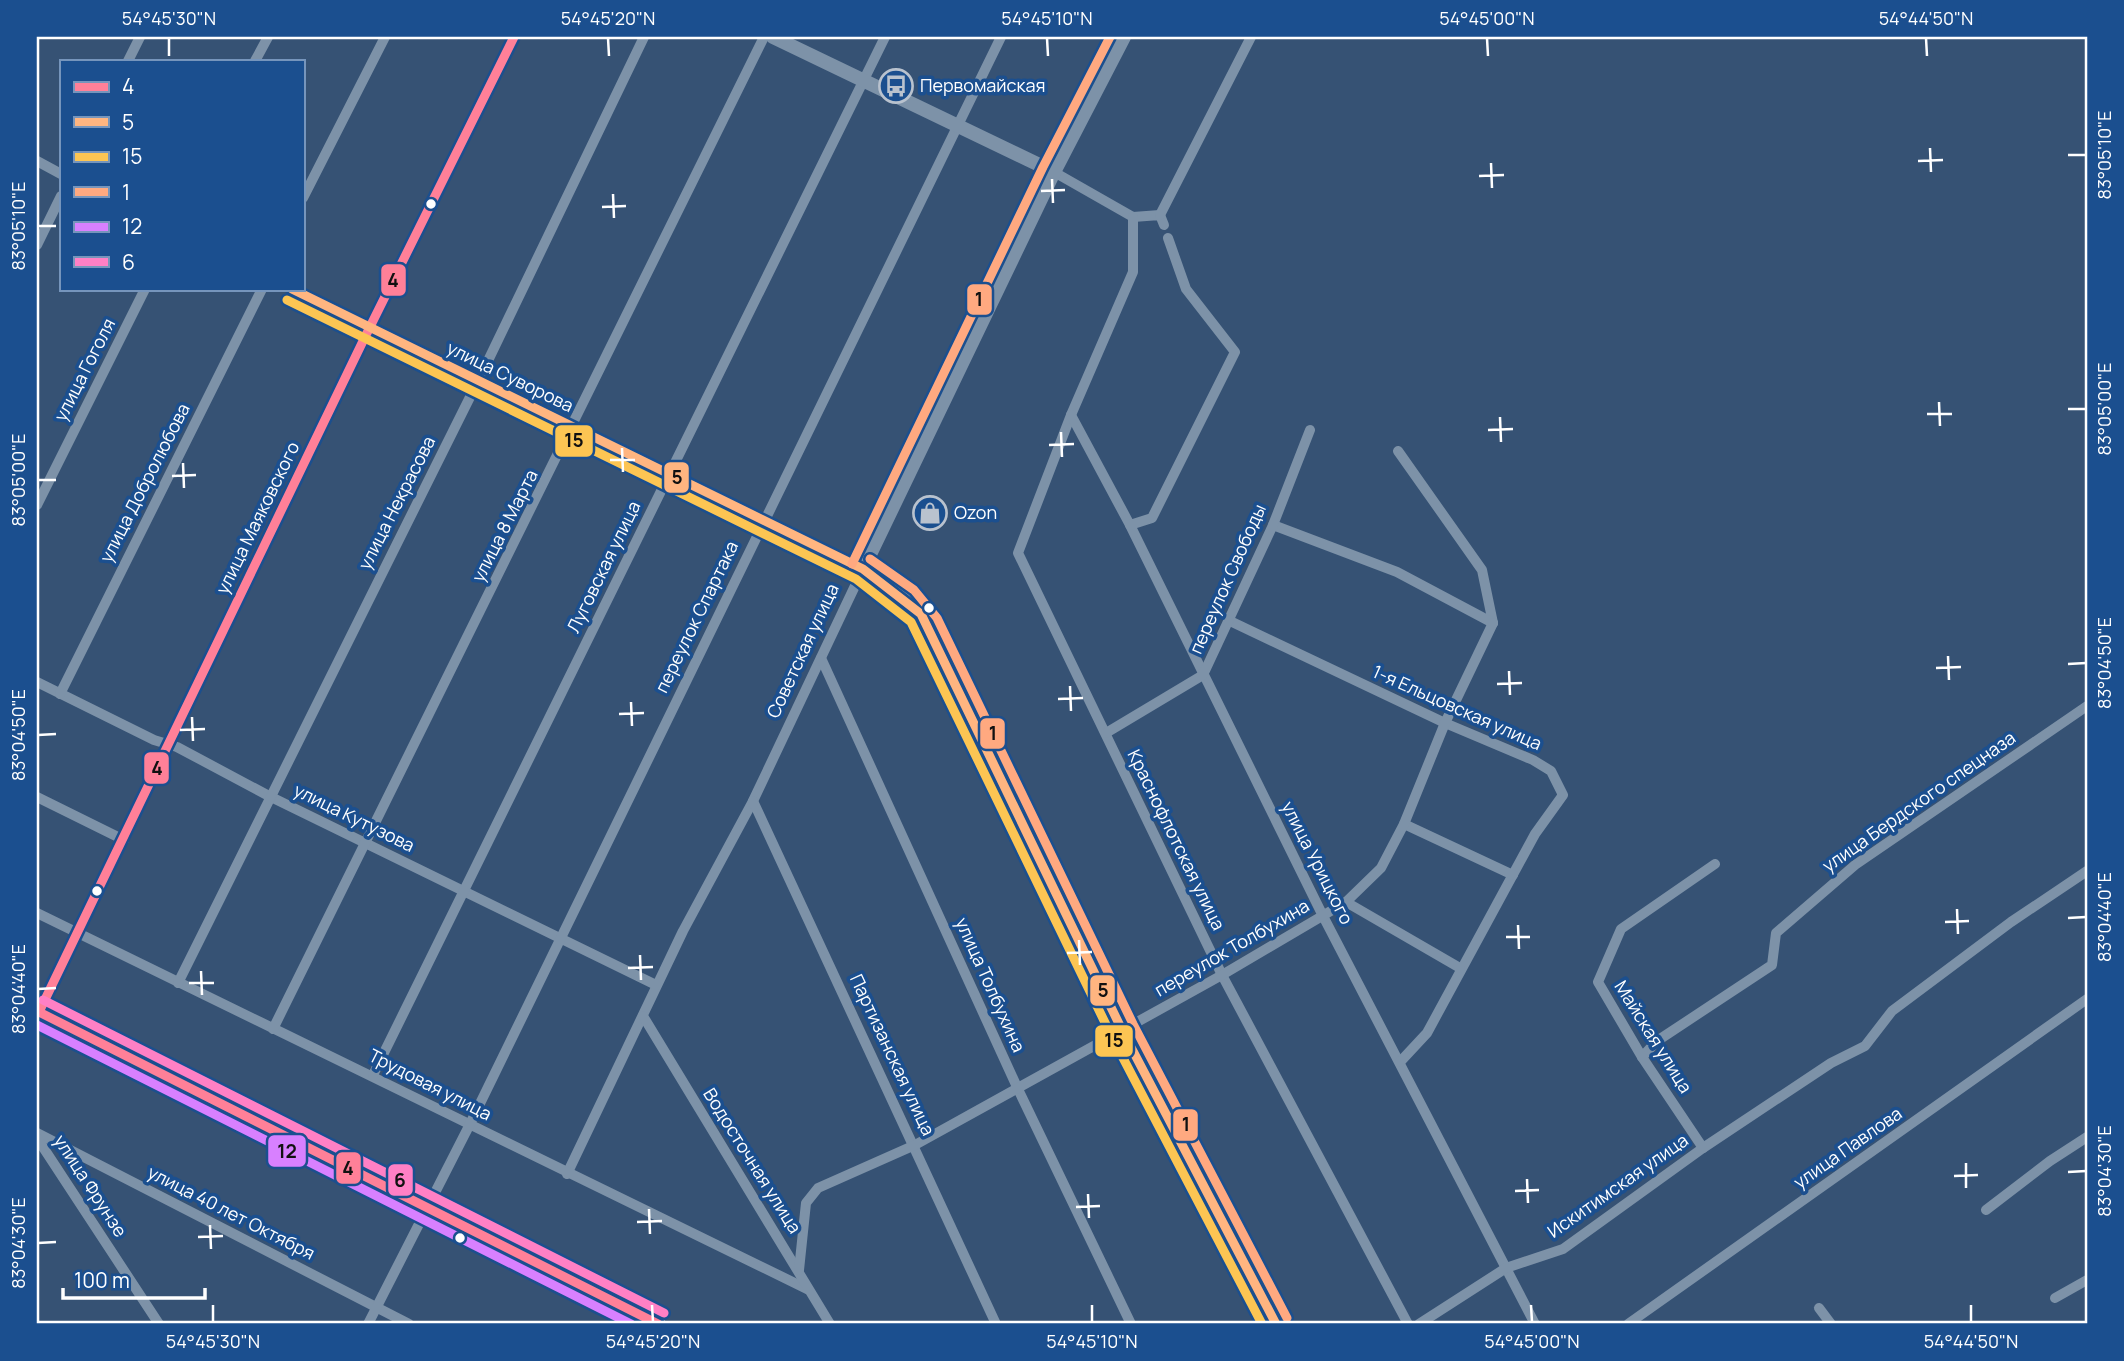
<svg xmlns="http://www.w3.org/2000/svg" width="2124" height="1361" viewBox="0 0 2124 1361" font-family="Manrope,sans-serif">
<rect width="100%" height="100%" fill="#365274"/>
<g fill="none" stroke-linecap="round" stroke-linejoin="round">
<g stroke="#7d92a8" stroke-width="10">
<path d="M128 61 140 37"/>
<path d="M255 61 268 37"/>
<path d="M37 161 61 174"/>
<path d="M1054 172 1133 217 1160 215 1164 225"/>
<path d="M303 198 385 37"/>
<path d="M1160 215 1251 37"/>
<path d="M1133 217V272L1071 415 1018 553 1222 975 1408 1324"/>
<path d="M37 245 61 196"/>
<path d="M292 289 863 569 753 801 683 931 567 1174"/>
<path d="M1071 415 1130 525 1323 916 1535 1324"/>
<path d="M1398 451 1482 570 1493 623"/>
<path d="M37 505 145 289"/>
<path d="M1130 525 1152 518 1235 352 1186 289 1168 238"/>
<path d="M1273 525 1397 572 1493 623"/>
<path d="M1230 621 1445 723 1533 760 1551 771 1563 795 1535 834 1427 1033 1400 1062"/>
<path d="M821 658 1017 1087 1131 1324"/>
<path d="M37 682 154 740 177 747 269 796 656 985"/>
<path d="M60 694 262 289"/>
<path d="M1106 733 1203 675 1273 525 1310 430"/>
<path d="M37 797 124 840"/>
<path d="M753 801 996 1324"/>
<path d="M1404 824 1513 875"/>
<path d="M1346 902 1460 968"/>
<path d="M37 913 807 1289"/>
<path d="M178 983 484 369 644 37"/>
<path d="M37 1016 363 341 514 37"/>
<path d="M643 1016 830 1324"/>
<path d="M273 1029 764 37"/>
<path d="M1642 1057 1657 1041 1772 965 1776 933 1855 865 2087 706"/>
<path d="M373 1075 885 37"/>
<path d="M37 1133 409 1324"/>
<path d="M37 1138 159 1324"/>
<path d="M1703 1148 1642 1057 1598 982 1621 929 1715 864"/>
<path d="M1986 1210 2050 1161 2087 1137"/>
<path d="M799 1270 806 1203 818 1188 915 1145 1222 975 1346 902 1381 868 1404 824 1445 723 1493 623"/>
<path d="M2055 1298 2087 1280"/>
<path d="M1819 1308 1831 1324"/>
<path d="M368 1324 470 1124 1001 37"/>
<path d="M1419 1324 1506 1268 1563 1249 1703 1148 1831 1063 1865 1046 1892 1011 2011 922 2087 871"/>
<path d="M1628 1324 2087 999"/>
</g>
<g stroke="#7d92a8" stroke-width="14">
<path d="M773 37 1054 172"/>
<path d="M1124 37 1054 172 863 569C885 584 913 599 926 623L1122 1030 1276 1324"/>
</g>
<path stroke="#798da4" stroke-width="16" d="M37 1011 658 1324"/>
<g stroke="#1b4f8f" stroke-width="14">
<g id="bus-1">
<path d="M39 1012 363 341 514 37"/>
<path d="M39 1012 658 1324"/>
</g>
</g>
<g stroke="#1b4f8f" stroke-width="14">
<path id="bus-2" d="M292 289 863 569 921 614 1122 1030 1276 1324"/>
</g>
<g stroke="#1b4f8f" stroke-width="14">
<path id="bus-3" d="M287 300 856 579 911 622 1111 1035 1262 1324"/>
</g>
<g stroke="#1b4f8f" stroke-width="14">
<g id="bus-4">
<path d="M870 559 914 590 937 618 1133 1024 1287 1318"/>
<path d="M852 564 1043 167 1110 37"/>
</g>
</g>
<g stroke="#1b4f8f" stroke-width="14">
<path id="bus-5" d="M37 1025 631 1324"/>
</g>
<g stroke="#1b4f8f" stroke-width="14">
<path id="bus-6" d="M43 1000 664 1313"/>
</g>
<use href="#bus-1" stroke="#ff8098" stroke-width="9"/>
<use href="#bus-2" stroke="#ffb580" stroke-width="9"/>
<use href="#bus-3" stroke="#fcc553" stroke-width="9"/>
<use href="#bus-4" stroke="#ffa980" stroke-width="9"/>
<use href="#bus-5" stroke="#d880ff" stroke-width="9"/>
<use href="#bus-6" stroke="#ff80c5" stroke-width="9"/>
</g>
<path fill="none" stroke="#fff" stroke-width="2.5" d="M169 38V56M608 38 609 56M1047 38 1048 56M1487 38 1488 56M1926 38 1927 56M1930 148 1931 172M2068 155H2086M1918 161 1943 160M1491 163 1492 188M1479 176 1504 175M1052 179 1053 203M1041 191 1065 190M613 194 614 218M602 207 626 206M38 226H56M1939 402 1940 426M2068 409H2086M1927 414H1952M1500 417 1501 442M1488 430 1513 429M1061 432 1062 457M1049 445 1074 444M622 448 623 472M610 460H635M183 463 184 488M172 476 196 475M38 480H56M1948 656 1949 680M2068 664 2086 663M1936 668 1961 667M1509 671 1510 695M1497 684 1522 683M1070 686 1071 711M1058 699 1083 698M631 702 632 726M619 714 644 713M192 717 193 741M180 730 205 729M38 735 56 734M1957 909 1958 934M2068 918 2086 917M1945 922 1969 921M1518 925 1519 949M1506 937H1530M1079 940 1080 965M1067 953 1092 952M640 955 641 980M628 968 653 967M201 971 202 995M189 983H214M38 989 56 988M1966 1163V1188M2068 1172 2086 1171M1954 1176 1978 1175M1527 1179 1528 1203M1515 1191 1539 1190M1088 1194 1089 1218M1076 1207 1100 1206M649 1209 650 1234M637 1222 662 1221M210 1225 211 1249M198 1237 223 1236M38 1243 56 1242M213 1305V1322M652 1305 653 1322M1092 1305V1322M1531 1305 1532 1322M1971 1305V1322"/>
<defs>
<g id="bus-ring" transform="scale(1.75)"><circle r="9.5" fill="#1b4f8f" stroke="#b9c2ce" stroke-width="1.5"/><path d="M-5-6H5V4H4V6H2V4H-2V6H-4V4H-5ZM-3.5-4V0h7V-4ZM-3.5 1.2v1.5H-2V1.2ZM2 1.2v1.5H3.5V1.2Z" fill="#b9c2ce"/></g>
<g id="shop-ring" transform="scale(1.75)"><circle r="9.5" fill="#1b4f8f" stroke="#b9c2ce" stroke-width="1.5"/><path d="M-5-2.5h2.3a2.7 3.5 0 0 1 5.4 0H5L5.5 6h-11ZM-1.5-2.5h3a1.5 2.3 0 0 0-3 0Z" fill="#b9c2ce"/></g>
</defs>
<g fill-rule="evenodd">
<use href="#bus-ring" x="896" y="86"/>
<use href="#shop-ring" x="930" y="513"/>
</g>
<g fill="#fff" stroke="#1b4f8f" stroke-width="2.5">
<circle cx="431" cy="204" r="6"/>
<circle cx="929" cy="608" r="6"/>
<circle cx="97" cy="891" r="6"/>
<circle cx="460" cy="1238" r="6"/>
</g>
<g text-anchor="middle" stroke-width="7" stroke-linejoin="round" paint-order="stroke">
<g font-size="18" fill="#fff" stroke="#1b4f8f" text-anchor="start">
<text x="920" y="92">Первомайская</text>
<text x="954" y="519">Ozon</text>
</g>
<g font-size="18" fill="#fff" stroke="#1b4f8f">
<text transform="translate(85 370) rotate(-63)" y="6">улица Гоголя</text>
<text transform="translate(510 377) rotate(26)" y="6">улица Суворова</text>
<text transform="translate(145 483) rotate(-63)" y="6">улица Добролюбова</text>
<text transform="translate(397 503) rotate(-63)" y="6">улица Некрасова</text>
<text transform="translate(258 518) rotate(-64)" y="6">улица Маяковского</text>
<text transform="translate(505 526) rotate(-63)" y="6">улица 8 Марта</text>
<text transform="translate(604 567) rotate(-64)" y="6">Луговская улица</text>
<text transform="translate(1228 579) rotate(-66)" y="6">переулок Свободы</text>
<text transform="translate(697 617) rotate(-64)" y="6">переулок Спартака</text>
<text transform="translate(803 651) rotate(-65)" y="6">Советская улица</text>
<text transform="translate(1457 708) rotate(24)" y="6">1-я Ельцовская улица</text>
<text transform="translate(1919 802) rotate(-35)" y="6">улица Бердского спецназа</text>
<text transform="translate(354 818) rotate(26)" y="6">улица Кутузова</text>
<text transform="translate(1176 840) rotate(64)" y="6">Краснофлотская улица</text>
<text transform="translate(1317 863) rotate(63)" y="6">улица Урицкого</text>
<text transform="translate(1232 948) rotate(-30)" y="6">переулок Толбухина</text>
<text transform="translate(990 985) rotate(66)" y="6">улица Толбухина</text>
<text transform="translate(1653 1037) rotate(58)" y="6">Майская улица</text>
<text transform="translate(892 1055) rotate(65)" y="6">Партизанская улица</text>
<text transform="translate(430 1085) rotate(27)" y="6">Трудовая улица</text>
<text transform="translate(1848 1148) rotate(-35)" y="6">улица Павлова</text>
<text transform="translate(752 1161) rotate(58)" y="6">Водосточная улица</text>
<text transform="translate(90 1186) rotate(57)" y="6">улица Фрунзе</text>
<text transform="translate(1618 1186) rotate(-35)" y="6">Искитимская улица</text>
<text transform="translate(231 1213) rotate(27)" y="6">улица 40 лет Октября</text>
</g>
</g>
<g stroke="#1b4f8f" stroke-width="2.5">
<rect x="380" y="263" width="27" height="34" rx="7" fill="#ff8098"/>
<rect x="966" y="283" width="27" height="33" rx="7" fill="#ffa980"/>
<rect x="554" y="424" width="40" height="34" rx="7" fill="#fcc553"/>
<rect x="663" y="461" width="27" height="33" rx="7" fill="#ffb580"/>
<rect x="979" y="717" width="27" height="33" rx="7" fill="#ffa980"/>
<rect x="143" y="751" width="27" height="34" rx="7" fill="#ff8098"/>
<rect x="1089" y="974" width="27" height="33" rx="7" fill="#ffb580"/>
<rect x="1094" y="1024" width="40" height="34" rx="7" fill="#fcc553"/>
<rect x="1172" y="1108" width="27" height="34" rx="7" fill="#ffa980"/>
<rect x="267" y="1134" width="40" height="34" rx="7" fill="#d880ff"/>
<rect x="335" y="1151" width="27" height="34" rx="7" fill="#ff8098"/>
<rect x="387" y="1163" width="27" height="34" rx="7" fill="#ff80c5"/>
</g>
<g font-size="19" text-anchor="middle" font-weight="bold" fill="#111">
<text x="393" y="287">4</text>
<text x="979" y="306">1</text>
<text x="574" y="447">15</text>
<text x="677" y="484">5</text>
<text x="993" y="740">1</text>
<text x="157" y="775">4</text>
<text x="1103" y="997">5</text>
<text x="1114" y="1047">15</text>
<text x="1186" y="1131">1</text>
<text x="287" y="1158">12</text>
<text x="348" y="1175">4</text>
<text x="400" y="1187">6</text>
</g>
<rect width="2124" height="1361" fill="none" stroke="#1b4f8f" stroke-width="77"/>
<rect x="60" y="60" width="245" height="231" fill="#1b4f8f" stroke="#7695bc" stroke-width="2"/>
<rect x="74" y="82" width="35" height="10" fill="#ff8098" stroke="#7695bc" stroke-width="2"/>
<text x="122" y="94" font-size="21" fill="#ffffff">4</text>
<rect x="74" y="117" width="35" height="10" fill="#ffb580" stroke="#7695bc" stroke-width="2"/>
<text x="122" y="130" font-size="21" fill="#ffffff">5</text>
<rect x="74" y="152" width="35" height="10" fill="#fcc553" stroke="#7695bc" stroke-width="2"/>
<text x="122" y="164" font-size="21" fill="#ffffff">15</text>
<rect x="74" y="187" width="35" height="10" fill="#ffa980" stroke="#7695bc" stroke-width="2"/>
<text x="122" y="200" font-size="21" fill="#ffffff">1</text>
<rect x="74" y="222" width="35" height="10" fill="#d880ff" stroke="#7695bc" stroke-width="2"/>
<text x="122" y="234" font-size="21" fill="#ffffff">12</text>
<rect x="74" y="257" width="35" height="10" fill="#ff80c5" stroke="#7695bc" stroke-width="2"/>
<text x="122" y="270" font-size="21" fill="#ffffff">6</text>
<path d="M63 1288v10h142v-10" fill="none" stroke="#ffffff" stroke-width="3.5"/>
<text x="74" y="1288" font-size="21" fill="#ffffff" stroke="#1b4f8f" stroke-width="5" paint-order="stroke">100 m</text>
<rect x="38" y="38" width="2048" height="1284" fill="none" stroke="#fff" stroke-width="2.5"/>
<g font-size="18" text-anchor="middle" fill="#fff">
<text x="169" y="25">54°45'30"N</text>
<text x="608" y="25">54°45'20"N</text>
<text x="1047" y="25">54°45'10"N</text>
<text x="1487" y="25">54°45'00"N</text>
<text x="1926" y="25">54°44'50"N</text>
<text transform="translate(2105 155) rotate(-90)" y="6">83°05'10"E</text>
<text transform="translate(19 226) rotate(-90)" y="6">83°05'10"E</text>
<text transform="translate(2105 409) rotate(-90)" y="6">83°05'00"E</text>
<text transform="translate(19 480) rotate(-90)" y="6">83°05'00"E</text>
<text transform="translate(2105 663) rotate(-90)" y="6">83°04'50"E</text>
<text transform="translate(19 735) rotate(-90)" y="6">83°04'50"E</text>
<text transform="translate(2105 917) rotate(-90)" y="6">83°04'40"E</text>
<text transform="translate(19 989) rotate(-90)" y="6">83°04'40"E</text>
<text transform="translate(2105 1171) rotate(-90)" y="6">83°04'30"E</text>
<text transform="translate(19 1243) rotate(-90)" y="6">83°04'30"E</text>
<text x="213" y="1348">54°45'30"N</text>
<text x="653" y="1348">54°45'20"N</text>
<text x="1092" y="1348">54°45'10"N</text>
<text x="1532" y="1348">54°45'00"N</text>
<text x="1971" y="1348">54°44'50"N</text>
</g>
</svg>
